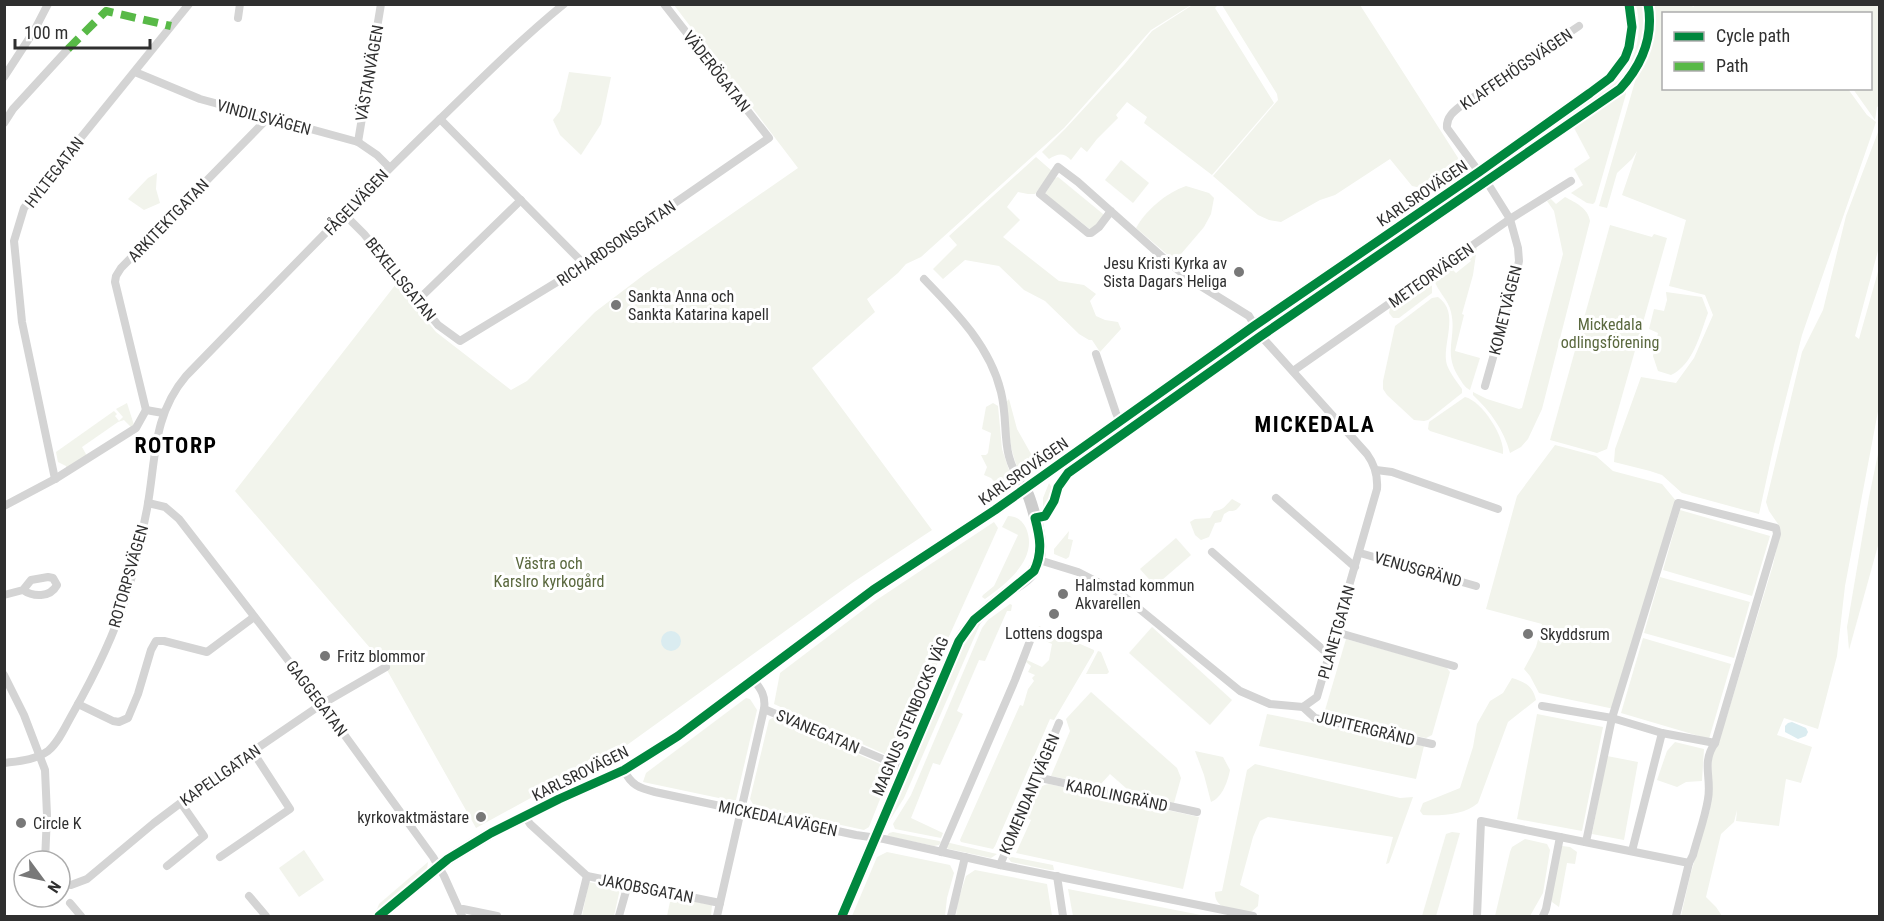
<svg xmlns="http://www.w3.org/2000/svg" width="1884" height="921" viewBox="0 0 1884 921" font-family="'Roboto Condensed',sans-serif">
<rect width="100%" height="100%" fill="#fff"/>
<g fill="#f2f4ec">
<path d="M1194 4 1218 5 1215 8 1274 103 1212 175 1144 123 1147 117 1127 102 1116 115 1118 118 1097 139 1087 152 1081 147 1071 160C1063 152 1058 154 1049 159L1042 152 1065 129 1124 65 1152 31Z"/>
<path d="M1691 4 1693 7 1696 4 1879 5 1880 105 1877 107 1875 120 1853 89 1870 88V14H1664V88L1848 89 1867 115 1876 122 1802 335 1774 445 1759 514 1682 493 1662 475 1650 471 1614 462 1615 449 1641 377 1676 383 1694 358 1713 315 1705 295 1669 286 1686 220 1622 195 1637 151 1632 159 1617 173 1607 208 1599 206 1638 71 1649 44 1652 25 1649 5Z"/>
<path d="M674 5H1191L1151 30 1064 128 921 257 906 264 898 273 867 299 875 312 812 368 932 530 852 583 627 745 476 828 383 663 235 491 396 284 436 332 511 390 527 381 595 312 645 274 798 168Z"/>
<path d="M1222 5H1360L1462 164 1426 189 1412 186 1390 159 1335 195 1320 200 1281 222 1269 220 1258 215 1213 176 1278 100 1277 94Z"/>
<path d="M1636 5H1645C1656 77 1601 101 1550 135 1532 148 1513 165 1492 173L1496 167C1527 146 1557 125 1587 103 1599 94 1613 87 1623 75 1638 54 1642 29 1636 5Z"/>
<path d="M569 72 611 77 601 124 581 155 560 135 553 120 560 111Z"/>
<path d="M1622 90 1626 91V94L1595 202 1593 204 1587 203 1571 193 1583 185 1574 169 1590 158 1573 126Z"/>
<path d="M1878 107H1879V247L1855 336 1859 339 1879 268V406L1845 586 1837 656 1818 729 1784 718 1777 735 1812 747 1801 783 1786 779 1779 826 1736 821 1737 810 1734 822 1721 834 1706 897 1716 907 1722 916H1681L1690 876 1710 809 1712 756 1726 719 1773 565 1780 533 1778 524 1769 511 1766 502 1802 352 1823 310 1846 216 1878 132Z"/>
<path d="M1036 157 1052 171 1035 194H1028L1018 192 1007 207 1020 220 1003 237 1059 281 1084 285 1096 294 1090 301 1096 316 1105 320 1118 322 1121 329 1100 352 1092 340H1089L1079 334 1045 301 1024 290 999 266 965 260 943 279 933 269 957 245 949 236Z"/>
<path d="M1121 160 1149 183 1133 203 1105 180Z"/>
<path d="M157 173 156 189 160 203 144 210 128 199 148 178Z"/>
<path d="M1058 177 1103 214 1105 217 1091 230 1045 194 1055 178Z"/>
<path d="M1186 186 1209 193 1214 198 1211 214 1204 227 1175 261 1136 228C1146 210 1166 193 1186 186Z"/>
<path d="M1565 197C1576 203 1588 208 1590 221L1542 409 1528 439 1521 447 1510 453C1504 430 1490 411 1473 395V392L1487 399 1519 409 1522 408 1563 254 1554 211 1547 201 1551 199 1556 204Z"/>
<path d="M1610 225 1652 237 1654 234 1667 238 1607 449 1597 453 1550 440Z"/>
<path d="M1477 247 1473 275 1462 314 1464 315 1455 351 1480 358 1470 390C1464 387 1462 382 1458 376 1443 351 1457 337 1451 312 1448 299 1437 291 1434 279L1451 268 1456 273 1471 261 1467 255Z"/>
<path d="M1427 283 1432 286V293L1399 318H1393L1389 313 1390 308Z"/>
<path d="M1666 292 1702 297 1708 313C1700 334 1693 365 1671 375L1658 371 1653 356 1658 333 1649 329 1654 309 1664 311 1667 300Z"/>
<path d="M1438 297C1461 313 1441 345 1447 365 1450 373 1457 382 1462 389V393L1428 420 1424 421 1414 420 1387 395 1383 389V381L1395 326 1432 298Z"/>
<path d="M1465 397C1482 401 1505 437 1503 454L1430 431 1428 429 1429 422Z"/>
<path d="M1009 399 1017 429 1035 461 1033 466 1019 471C1009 449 1008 426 1006 402Z"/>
<path d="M127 403 134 425 131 427 124 420 118 422 82 447 87 456 66 469V466L58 462 56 452 114 411 117 414 115 416 119 421 123 417 116 409Z"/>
<path d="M993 403 998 406 1002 449 1011 476 1001 488 991 478 984 475 987 467 981 455H986L988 453 991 433 982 429 986 407Z"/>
<path d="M1555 445 1596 456 1613 471 1662 484 1677 502 1614 709 1539 693 1530 676 1524 669 1536 647 1542 624 1486 609 1517 496Z"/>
<path d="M1879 449V542L1849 650 1847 627 1869 497Z"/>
<path d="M1049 483 1055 493 1047 512H1043V498Z"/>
<path d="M1232 499 1241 504C1237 510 1236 511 1229 511L1224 514 1221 522 1215 523 1209 537 1201 540 1195 535 1190 522 1195 519 1210 518 1214 511C1224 510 1226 505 1232 499Z"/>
<path d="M1680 510 1770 536 1752 596 1663 570Z"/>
<path d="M1008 516C1016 516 1022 520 1026 528 1039 559 1007 583 985 599L982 597 983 595 994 586 1018 535 1002 527Z"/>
<path d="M994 522 998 528 946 643 899 756 893 758 774 704 780 673 875 601Z"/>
<path d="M1069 531 1068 539 1073 540 1069 557 1066 559 1054 554V549Z"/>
<path d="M1176 538 1191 555 1155 586 1140 569Z"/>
<path d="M1660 577 1750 602 1734 658 1644 633Z"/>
<path d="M1010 604 1012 605 1011 611H1007L985 661 979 660 957 711 963 714 940 765 933 763 911 818 943 833 941 838 895 829 893 824 911 795 982 628 988 620Z"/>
<path d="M981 622 904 798 888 823 966 639Z"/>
<path d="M1039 626 1094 650V652L1054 720 1050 719 995 846 993 849 961 842 960 840 1020 705 1023 706 1028 689 1034 681 1032 678 1035 675 1028 672 1031 666 1026 662 1027 660 1042 667 1049 660 1052 644 1035 636Z"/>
<path d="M1152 627 1232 700 1210 725 1129 653Z"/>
<path d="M1643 638 1731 664 1709 739 1621 713Z"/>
<path d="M1346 639 1446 667 1450 672 1432 735 1426 738 1323 717Z"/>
<path d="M1098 651 1101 652 1109 672 1107 674H1086Z"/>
<path d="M1512 678C1525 682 1533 686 1536 700L1508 722 1478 803C1465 815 1441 816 1423 815L1420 811 1423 803 1460 788 1473 747 1477 724 1490 701 1503 693Z"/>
<path d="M1091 692 1177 768 1181 778 1174 803 1135 796 1110 774 1099 786 1051 776 1070 731 1066 719Z"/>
<path d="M746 698 750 699 757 710 736 800 733 801 643 782 646 773Z"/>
<path d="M1267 714 1424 746 1416 779 1259 746Z"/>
<path d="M1537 714 1603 727 1582 831 1517 819Z"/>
<path d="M774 717 887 767 890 774 869 827 864 830 754 806 750 799 769 720Z"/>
<path d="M1675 742 1704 749 1702 781 1686 782 1677 787 1657 780 1667 751Z"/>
<path d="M1195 751 1223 757 1230 770C1228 781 1222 798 1211 802L1204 775Z"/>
<path d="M1607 756 1638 762 1624 840 1592 834Z"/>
<path d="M1255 764 1400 798 1413 797 1389 863 1386 864 1393 837 1268 817 1260 821 1253 837 1240 885 1259 895 1258 906 1251 912C1237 909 1214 911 1215 892L1222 891 1247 770Z"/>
<path d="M1049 784 1199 817 1183 889 1016 853 1031 820 1023 816C1029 804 1033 786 1049 784Z"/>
<path d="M893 832 939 841 941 842 939 845 934 846 887 836 889 833Z"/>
<path d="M1452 832 1460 833 1436 916H1422L1446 834Z"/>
<path d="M1525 839 1547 844 1550 850 1543 893 1530 916H1495L1510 852 1512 847Z"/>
<path d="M947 843H950L997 854 991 858 949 849 946 848Z"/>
<path d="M1562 846 1570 847 1577 852 1575 864 1567 863 1559 907 1552 902 1551 898Z"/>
<path d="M304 850 324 880 299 897 279 868Z"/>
<path d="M887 852 950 865 954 873 947 898 945 916H852L877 857Z"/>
<path d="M1007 856 1053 865 1054 870H1050L1011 862Z"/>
<path d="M428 862 427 869 376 912 379 904Z"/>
<path d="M975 870 1047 884 1052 916H956L958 901 966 876Z"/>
<path d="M589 882 620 889 614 916H582Z"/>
<path d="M1068 889 1206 916H1073Z"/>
<path d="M671 897 712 905 711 916H667Z"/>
</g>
<g fill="#daecf0">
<circle cx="671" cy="641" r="10"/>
<path d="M1792 722 1806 728 1808 732 1806 736 1798 739 1785 732V726L1788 723Z"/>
</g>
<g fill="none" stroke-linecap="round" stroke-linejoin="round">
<g stroke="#d4d4d4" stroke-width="8">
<path d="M238 18 240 4"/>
<path d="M135 72 200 99 358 142 377 155 389 167"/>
<path d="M4 77 34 31 48 4"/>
<path d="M440 119 585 265"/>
<path d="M4 123 13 109 68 49"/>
<path d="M358 142 381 4"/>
<path d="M344 214 364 234 438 325 460 341 585 265 769 138 664 4"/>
<path d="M924 279C955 311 990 346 1001 392 1010 429 998 453 1025 488"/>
<path d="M418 300 521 200"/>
<path d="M1096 354 1116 413 1120 422"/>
<path d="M1293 371 1510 219 1571 181"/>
<path d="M1485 386 1515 280 1519 261 1518 248 1510 219 1490 187 1447 128C1446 117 1454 111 1462 105L1579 26"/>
<path d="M146 410 115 282 116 276 121 268 267 119"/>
<path d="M1376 470 1392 472 1498 509"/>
<path d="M55 479 22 322 14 241 24 208 189 4"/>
<path d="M1276 498 1355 567"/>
<path d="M148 503 165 507 179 519 322 704 433 857 444 876 462 916"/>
<path d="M4 506 55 479 136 428 146 410 163 413"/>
<path d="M1212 552 1329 655"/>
<path d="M1360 553 1476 586"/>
<path d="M1039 560 1078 572 1121 594 1240 691 1270 704 1303 707 1317 697 1377 489C1378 475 1375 465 1367 454L1261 336 1249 316 1191 280 1168 262 1078 182 1058 167 1040 194 1088 233H1091L1099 227 1111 211"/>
<path d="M4 595 23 590 31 580 48 577 53 578 57 585C50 598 33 597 23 590"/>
<path d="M1336 632 1454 666"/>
<path d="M4 675 24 715 45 770 47 815 45 861"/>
<path d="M78 704 113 721 119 722 128 718 138 694 151 650 156 641H164L207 652 254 617"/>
<path d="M1542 706 1612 718 1678 503 1776 528 1777 534 1715 743 1662 733"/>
<path d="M1303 707 1315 718 1432 744"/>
<path d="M764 709 904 768"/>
<path d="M4 763C19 761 35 760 48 751 59 742 66 725 73 713 94 676 113 638 126 597 135 569 141 539 147 509 156 461 152 416 186 376 270 290 353 203 440 119 480 80 520 40 564 4"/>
<path d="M624 770C631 785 639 788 655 792L856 835 884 839 1000 865 1253 916"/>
<path d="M1036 777 1197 812"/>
<path d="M525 816 530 824 587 876 720 903"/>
<path d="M1560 837 1689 863 1676 916"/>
<path d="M1586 842 1612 718 1662 733 1632 851"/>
<path d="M941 852 1015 680 1033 633"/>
<path d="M220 857 290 809 253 752"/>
<path d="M1689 863 1693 855C1698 836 1705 818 1708 799 1712 778 1701 763 1715 743"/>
<path d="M1000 865 1059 723"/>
<path d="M167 866 204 836 181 803"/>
<path d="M1057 876 1063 916"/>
<path d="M60 883 71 885 87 879 154 823 215 777 322 704 386 667"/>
<path d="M249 896 266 916"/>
<path d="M70 903 81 916"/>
<path d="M459 910 463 909 497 916"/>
<path d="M577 916 587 876"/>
<path d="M619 916 628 884"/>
<path d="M717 916 764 709C766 696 761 689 753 679"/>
<path d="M951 916 965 857"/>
<path d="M1477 916 1481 821 1560 837 1546 909 1543 916"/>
</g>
<g stroke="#cdcdcd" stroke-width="12">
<path d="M379 916 448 859 491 833 559 799 624 770 678 736 873 590 995 510 1254 326 1479 172 1590 93 1610 78 1625 58 1629 47 1632 27 1629 4"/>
<path d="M842 916 959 641C971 620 989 607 1008 592 1017 585 1030 579 1035 568 1043 554 1040 539 1037 523 1033 511 1031 499 1025 488"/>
</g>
<path stroke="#58b947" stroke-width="8" stroke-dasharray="15 8" stroke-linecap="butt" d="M68 49 106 11 171 26"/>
<g stroke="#fff" stroke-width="13">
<g id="cycleway">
<path d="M379 916 448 859 491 833 559 799 624 770 678 736 873 590 995 510 1254 326 1479 172 1590 93 1610 78 1625 58 1629 47 1632 27 1629 4"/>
<path d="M842 916 959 641 974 620 1034 571C1043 552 1040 537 1035 518L1045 516 1054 501 1058 487 1068 473 1261 336 1620 89C1642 65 1654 37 1648 4"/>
</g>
</g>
<use href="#cycleway" stroke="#00873e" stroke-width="9"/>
</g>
<g fill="#787878" stroke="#fff" stroke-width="2">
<circle cx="1239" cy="272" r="6"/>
<circle cx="616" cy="305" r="6"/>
<circle cx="1063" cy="594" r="6"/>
<circle cx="1054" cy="614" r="6"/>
<circle cx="1528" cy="634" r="6"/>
<circle cx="325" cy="656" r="6"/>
<circle cx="481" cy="817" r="6"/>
<circle cx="21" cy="823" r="6"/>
</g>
<g text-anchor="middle" stroke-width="6" stroke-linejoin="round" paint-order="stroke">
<g font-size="16" fill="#2f2f2f" stroke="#fff">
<text transform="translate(1516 69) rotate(-34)" y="6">KLAFFEHÖGSVÄGEN</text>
<text transform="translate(717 71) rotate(52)" y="6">VÄDERÖGATAN</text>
<text transform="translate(369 73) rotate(-80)" y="6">VÄSTANVÄGEN</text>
<text transform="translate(264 117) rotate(15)" y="6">VINDILSVÄGEN</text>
<text transform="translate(54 172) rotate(-52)" y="6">HYLTEGATAN</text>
<text transform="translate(1422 193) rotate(-34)" y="6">KARLSROVÄGEN</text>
<text transform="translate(356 202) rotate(-46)" y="6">FÅGELVÄGEN</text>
<text transform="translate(168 220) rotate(-46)" y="6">ARKITEKTGATAN</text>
<text transform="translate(616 243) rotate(-34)" y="6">RICHARDSONSGATAN</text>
<text transform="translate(1431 275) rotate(-35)" y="6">METEORVÄGEN</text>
<text transform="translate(401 279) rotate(51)" y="6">BEXELLSGATAN</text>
<text transform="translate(1505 310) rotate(-76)" y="6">KOMETVÄGEN</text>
<text transform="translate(1023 471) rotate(-35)" y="6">KARLSROVÄGEN</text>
<text transform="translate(1418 569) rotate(16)" y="6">VENUSGRÄND</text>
<text transform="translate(128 576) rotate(-74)" y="6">ROTORPSVÄGEN</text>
<text transform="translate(1336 632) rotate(-74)" y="6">PLANETGATAN</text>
<text transform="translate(317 698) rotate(53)" y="6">GAGGEGATAN</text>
<text transform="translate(910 716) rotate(-67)" y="6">MAGNUS STENBOCKS VÄG</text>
<text transform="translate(1366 728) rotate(14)" y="6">JUPITERGRÄND</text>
<text transform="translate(818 731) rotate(23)" y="6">SVANEGATAN</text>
<text transform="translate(580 773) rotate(-26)" y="6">KARLSROVÄGEN</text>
<text transform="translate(220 775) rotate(-35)" y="6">KAPELLGATAN</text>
<text transform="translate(1029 794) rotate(-67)" y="6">KOMENDANTVÄGEN</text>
<text transform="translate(1117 795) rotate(12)" y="6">KAROLINGRÄND</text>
<text transform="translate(778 818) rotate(12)" y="6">MICKEDALAVÄGEN</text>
<text transform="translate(646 888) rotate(11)" y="6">JAKOBSGATAN</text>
</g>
<g font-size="16" fill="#2f2f2f" stroke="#fff" text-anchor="start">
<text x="1227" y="269" text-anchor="end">Jesu Kristi Kyrka av<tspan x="1227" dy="18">Sista Dagars Heliga</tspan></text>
<text x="628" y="302">Sankta Anna och<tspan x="628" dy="18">Sankta Katarina kapell</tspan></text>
<text x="1075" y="591">Halmstad kommun<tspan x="1075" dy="18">Akvarellen</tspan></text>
<text x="1054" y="639" text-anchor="middle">Lottens dogspa</text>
<text x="1540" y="640">Skyddsrum</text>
<text x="337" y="662">Fritz blommor</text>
<text x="469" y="823" text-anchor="end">kyrkovaktmästare</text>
<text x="33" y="829">Circle K</text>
</g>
<g font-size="16" fill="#5a683e" stroke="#fff">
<text x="1610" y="330">Mickedala<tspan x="1610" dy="18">odlingsförening</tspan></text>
<text x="549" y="569">Västra och<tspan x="549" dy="18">Karslro kyrkogård</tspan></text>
</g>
<g font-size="22" font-weight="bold" letter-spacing="1.5" fill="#000" stroke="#fff">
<text x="1315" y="432">MICKEDALA</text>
<text x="176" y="453">ROTORP</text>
</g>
</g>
<rect width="1884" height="921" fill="none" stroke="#2f2f2f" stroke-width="12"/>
<rect x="1662" y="12" width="210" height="78" fill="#ffffff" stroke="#acacac" stroke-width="1.5"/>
<rect x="1674" y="32" width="30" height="9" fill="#00873e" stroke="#acacac" stroke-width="1.5"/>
<text x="1716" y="42" font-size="18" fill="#2f2f2f">Cycle path</text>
<rect x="1674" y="62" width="30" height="9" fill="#58b947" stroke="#acacac" stroke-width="1.5"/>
<text x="1716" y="72" font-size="18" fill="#2f2f2f">Path</text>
<g transform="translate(42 879) rotate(123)"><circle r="28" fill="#ffffff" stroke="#acacac" stroke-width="1.5"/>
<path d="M0-4.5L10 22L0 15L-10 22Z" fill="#787878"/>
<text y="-9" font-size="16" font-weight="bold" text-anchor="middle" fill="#2f2f2f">N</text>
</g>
<path d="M15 39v9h135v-9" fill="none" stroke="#2f2f2f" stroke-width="3"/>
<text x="24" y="39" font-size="18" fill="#2f2f2f" stroke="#ffffff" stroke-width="4.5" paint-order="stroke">100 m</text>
</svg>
